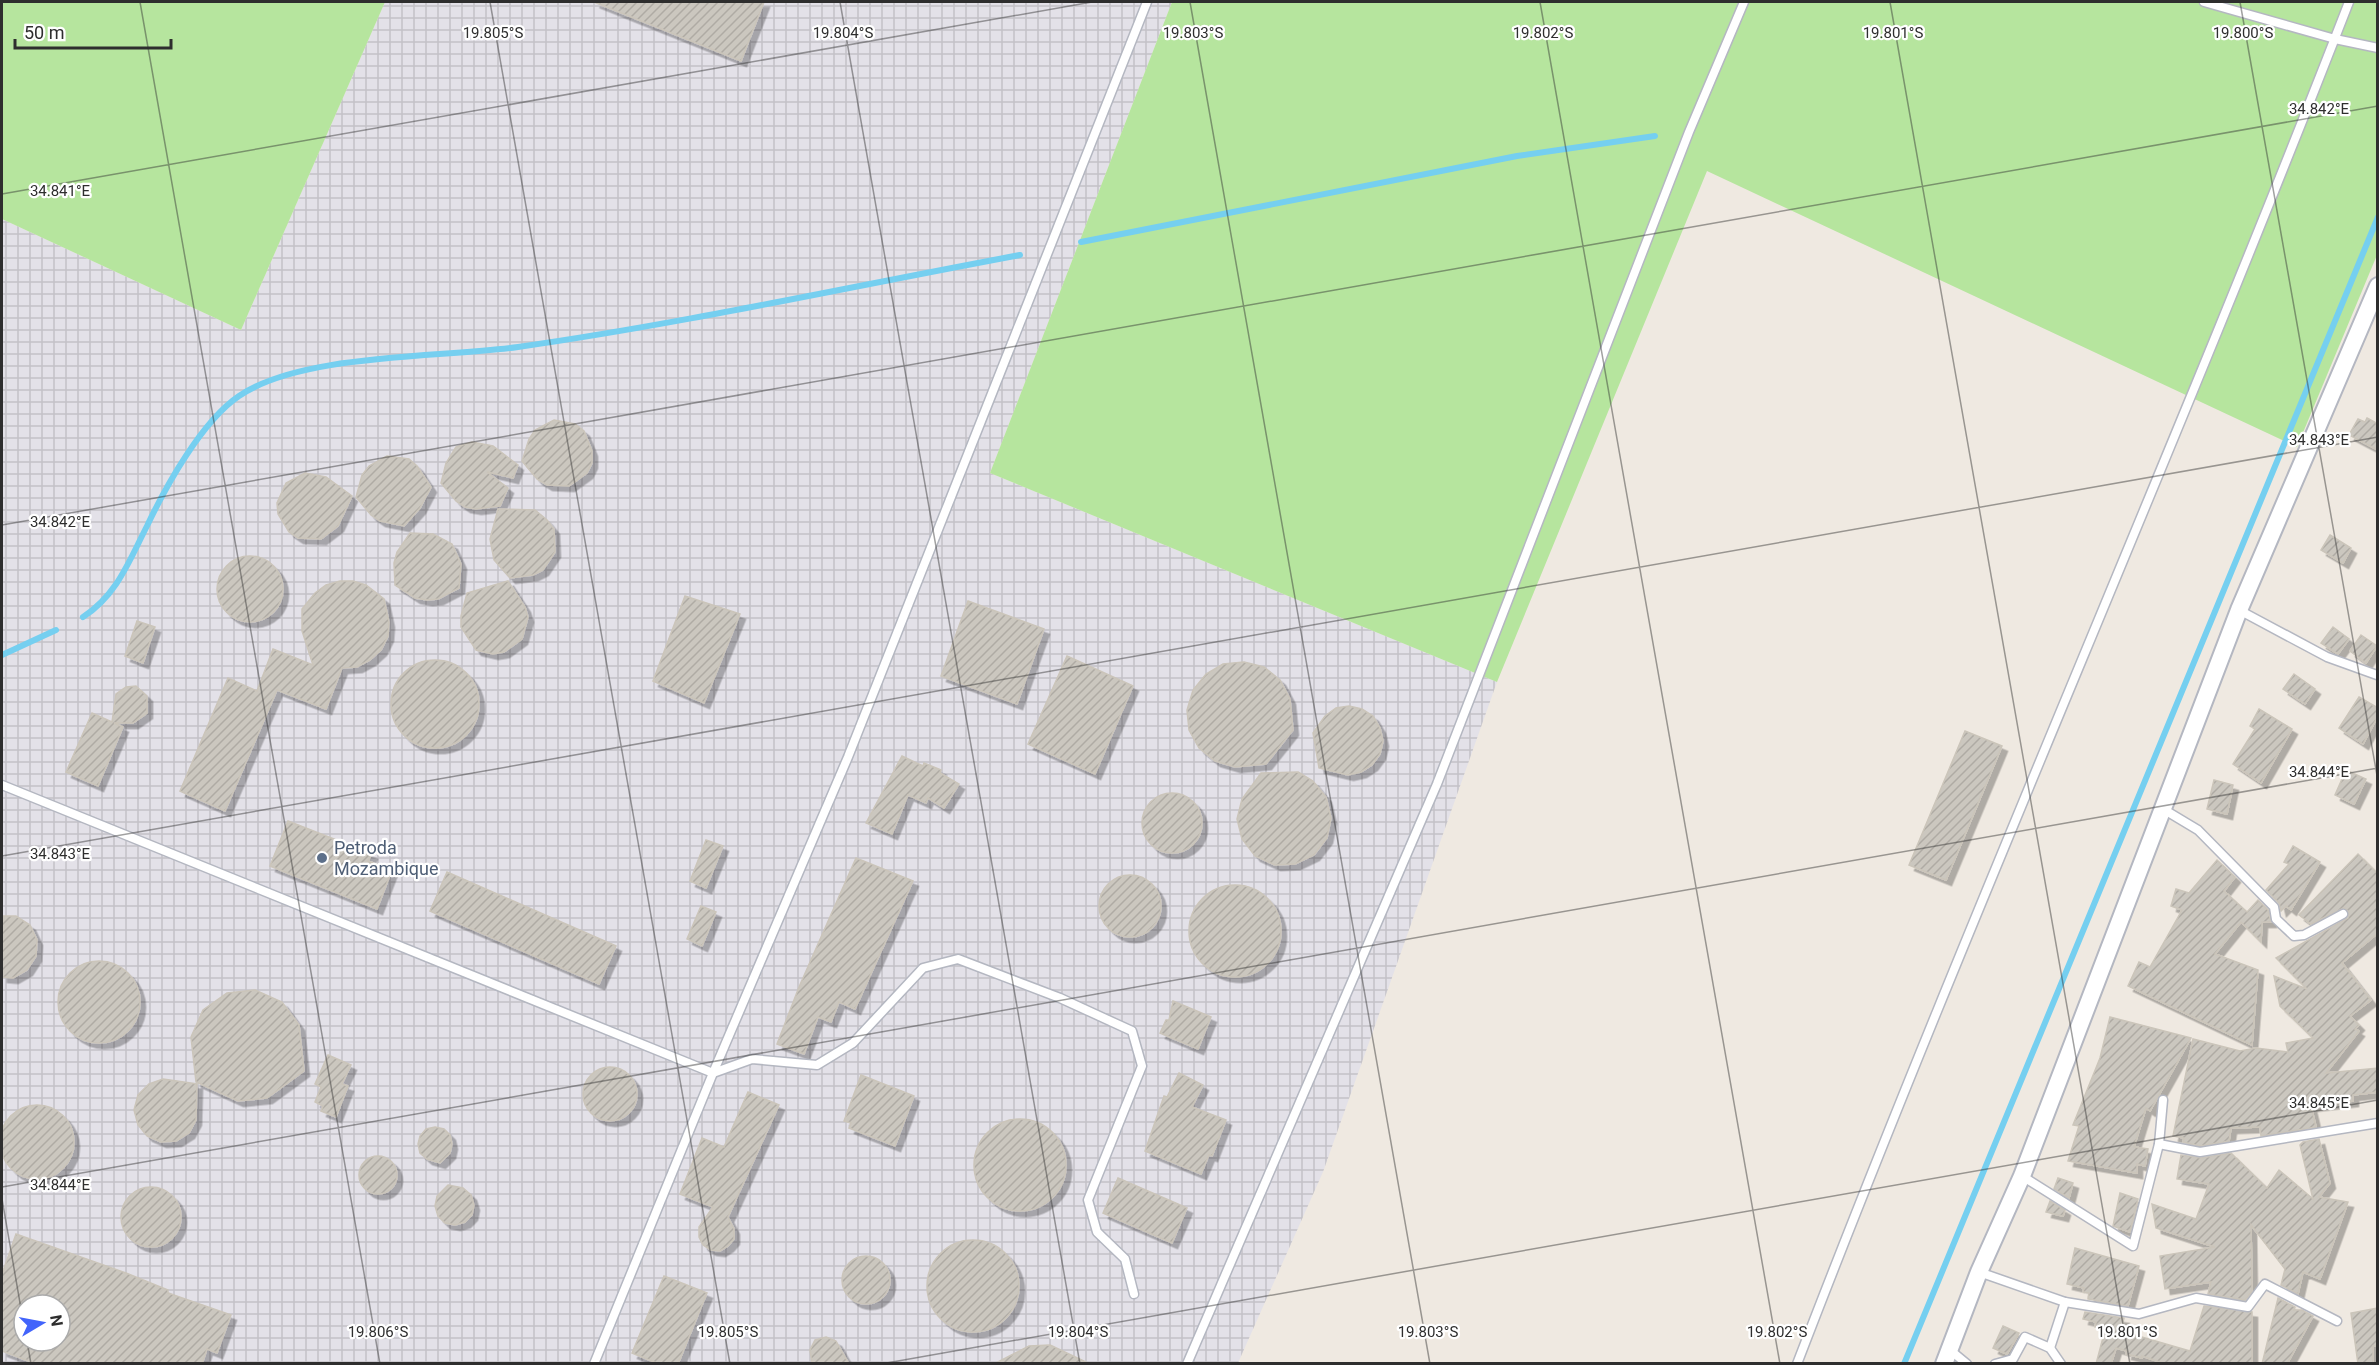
<svg xmlns="http://www.w3.org/2000/svg" width="2379" height="1365" viewBox="0 0 2379 1365" font-family="Roboto,sans-serif">
<defs>
<pattern id="industrial-grid" width="8" height="8" patternUnits="userSpaceOnUse" patternTransform="scale(1.5)"><rect width="8" height="8" fill="#e3e1e8"/><path d="M0 4h8M4 0v8" fill="none" stroke="#c3c1c7"/></pattern>
<pattern id="building-hatch" width="6" height="6" patternUnits="userSpaceOnUse" patternTransform="scale(1.5)"><rect width="6" height="6" fill="#cbc7bf"/><path d="M-1 1l2-2M0 6l6-6M5 7l2-2" fill="none" stroke="#afaba4"/></pattern>
<filter id="shadow"><feDropShadow dx="5.5" dy="5.5" stdDeviation="0" flood-color="#0004"/></filter>
</defs>
<rect width="100%" height="100%" fill="#efe9e1"/>
<path fill="url(#industrial-grid)" fill-rule="evenodd" d="M385 2H1172L990 473 1497 682 1323 1172 1238 1363 2 1364V219L241 330ZM24 1305H60V1341H24Z"/>
<g fill="#b6e59e">
<path d="M2 2H385L241 330 2 219Z"/>
<path d="M1172 2H2377V255L2297 447 1707 171 1497 682 990 473Z"/>
</g>
<g fill="none" stroke-linecap="round" stroke-linejoin="round">
<g stroke="#75cff0" stroke-width="6">
<path d="M1081 242 1517 156 1655 136"/>
<path d="M83 617C117 595 129 561 147 526 166 486 202 421 239 396 302 353 441 358 518 347 686 323 853 286 1020 255"/>
<path d="M2 655 56 630"/>
<path d="M1904 1364 2378 217"/>
</g>
</g>
<g fill="url(#building-hatch)" stroke="#cbc5ba" stroke-width="1.5" fill-rule="evenodd" filter="url(#shadow)">
<path d="M594 2H764L741 61Z"/>
<path d="M2367 418 2378 424V450L2349 435 2358 419 2365 422Z"/>
<path d="M554 420 575 424 584 431 592 451V463L587 473 569 486 547 485 537 479 522 461 529 439 535 430Z"/>
<path d="M472 442 493 446 518 465 513 478 487 472 508 488 500 506 476 509 465 507 456 501 441 483 446 463 456 447Z"/>
<path d="M387 456 409 459 417 466 431 487 420 508 404 526 380 521 371 515 356 497 362 475 369 466Z"/>
<path d="M305 473 326 477 352 496 338 526 321 539 298 538 289 532 278 514 277 503 286 483Z"/>
<path d="M498 509 535 510 547 520 554 529 555 552 543 570 533 575 510 578 494 560 490 539Z"/>
<path d="M410 533 433 534 452 544 461 564 459 588 438 599 427 600 415 598 395 585 394 563 397 552Z"/>
<path d="M2330 535 2351 548 2343 563 2321 550Z"/>
<circle cx="250" cy="589" r="33"/>
<path d="M340 581H353L366 585 384 599 389 622 388 636 381 650 370 660 357 667 342 668 326 709 277 690 225 811 180 791 228 678 257 691 273 649 313 665 302 631V609L315 593 326 585Z"/>
<path d="M508 581 525 607 528 617 522 639 504 652 493 654 476 650 461 627V616L467 593Z"/>
<path d="M685 596 740 614 704 703 653 681Z"/>
<path d="M968 601 1044 629 1017 704 941 676Z"/>
<path d="M137 621 155 627 143 663 125 656Z"/>
<path d="M2333 627 2349 639 2338 654 2321 643Z"/>
<path d="M2361 635 2377 646 2366 663 2350 651Z"/>
<path d="M1067 656 1133 686 1095 774 1028 744Z"/>
<circle cx="435" cy="704" r="44"/>
<path d="M1244 662 1264 667 1280 680 1290 699 1293 730 1266 764 1235 767 1215 761 1199 748 1189 730 1187 710 1193 690 1206 674 1223 664Z"/>
<path d="M2294 674 2315 689 2305 704 2283 689Z"/>
<path d="M136 686 147 696V713L133 723H114L123 727 98 786 66 772 92 713 112 722 116 694 126 687Z"/>
<path d="M2359 697 2378 708V716L2363 744 2339 728Z"/>
<path d="M1349 706 1362 709 1373 716 1380 728 1383 741 1380 754 1372 765 1361 772 1348 775 1319 768 1313 733 1325 716 1336 708Z"/>
<path d="M2259 709 2292 729 2261 783 2233 764 2255 729 2250 726Z"/>
<path d="M1965 731 2002 746 1946 880 1909 865Z"/>
<path d="M902 756 923 766 924 763 941 770 940 773 959 784 944 808 928 798 926 803 908 795 892 834 866 823Z"/>
<path d="M2346 770 2366 779 2354 804 2335 795Z"/>
<path d="M1298 772 1313 781 1326 797 1331 818 1327 838 1314 855 1295 864 1275 865 1255 856 1242 839 1237 819 1242 799 1261 773Z"/>
<path d="M2214 780 2233 785 2227 814 2207 809Z"/>
<circle cx="1172" cy="823" r="30"/>
<path d="M288 821 372 854 368 861 392 870 377 909 270 866Z"/>
<path d="M706 840 723 846 706 888 690 881Z"/>
<path d="M2293 846 2320 862 2291 910 2286 906 2281 911 2279 903 2266 890 2289 864 2284 862Z"/>
<path d="M2358 854 2378 874V933L2342 963 2371 1000 2350 1016 2359 1025 2355 1029 2359 1031 2326 1073 2378 1068V1092L2353 1095V1101L2311 1106 2316 1127 2261 1136 2260 1127 2231 1128 2229 1141 2200 1146 2183 1142 2184 1138 2173 1136 2193 1039 2240 1051 2256 1048 2288 1052 2286 1043 2313 1038 2280 1006 2274 976 2307 989 2276 958 2348 918 2349 912 2344 908 2311 924 2299 915Z"/>
<path d="M856 858 913 881 855 1009 839 1002 831 1022 818 1017 804 1054 777 1044 799 987Z"/>
<path d="M2217 860 2235 877 2224 891 2247 912 2258 900 2268 910 2271 922H2262L2261 942 2241 922 2215 954 2258 970 2252 1045 2128 986 2139 962 2150 967 2182 910 2171 906 2176 889 2189 893Z"/>
<path d="M447 872 616 946 599 984 430 911Z"/>
<circle cx="1130" cy="906" r="31"/>
<circle cx="1235" cy="931" r="46"/>
<path d="M701 906 716 912 702 946 687 939Z"/>
<path d="M2 916H16L30 925 37 940 36 956 27 970 13 978 2 977Z"/>
<circle cx="99" cy="1002" r="41"/>
<path d="M255 990 282 1002 299 1025 304 1071 267 1098 238 1101 196 1082 191 1037 203 1010 227 993Z"/>
<path d="M1173 1001 1211 1017 1198 1049 1160 1033 1166 1020H1169Z"/>
<path d="M2110 1017 2191 1038 2150 1111 2146 1108 2134 1147 2148 1149 2145 1166 2137 1164V1173L2068 1161 2079 1126 2073 1125 2100 1058Z"/>
<path d="M328 1055 351 1065 342 1084 348 1086 336 1117 321 1111 323 1106 315 1102 321 1087 315 1084Z"/>
<circle cx="610" cy="1094" r="27"/>
<path d="M1179 1073 1203 1085 1192 1107 1226 1120 1212 1156 1209 1155 1201 1174 1145 1151 1164 1096 1167 1097Z"/>
<path d="M861 1075 914 1096 895 1146 849 1128 851 1123 844 1121Z"/>
<path d="M163 1079 197 1084 196 1120 189 1133 176 1141 161 1142 147 1136 138 1125 134 1110 138 1095 149 1084Z"/>
<path d="M748 1092 779 1105 728 1217 734 1229V1239L728 1246 720 1251 711 1250 703 1245 699 1237V1227L713 1207 680 1194 702 1138 724 1147Z"/>
<circle cx="37" cy="1142" r="37"/>
<circle cx="1020" cy="1165" r="46"/>
<path d="M435 1127 444 1129 450 1135 452 1144 450 1153 440 1163 427 1159 420 1153 418 1144 420 1136 426 1129Z"/>
<path d="M2319 1139 2330 1183 2319 1197 2348 1202 2320 1279 2303 1272 2298 1294 2281 1285 2285 1269 2251 1225 2252 1291 2245 1300 2208 1294 2211 1282 2165 1289 2160 1256 2215 1247 2156 1228 2152 1204 2196 1219 2209 1184 2177 1179 2181 1155 2201 1158 2231 1153 2267 1188 2279 1170 2313 1199 2300 1145 2303 1142Z"/>
<circle cx="378" cy="1175" r="19"/>
<path d="M1118 1178 1187 1208 1172 1243 1103 1213Z"/>
<path d="M2058 1178 2073 1183 2069 1198 2054 1189Z"/>
<path d="M448 1185 463 1188 471 1195 474 1205 472 1215 465 1222 455 1225 445 1223 438 1216 435 1206 437 1196Z"/>
<circle cx="151" cy="1217" r="30"/>
<path d="M2120 1193 2138 1199 2130 1232 2113 1226Z"/>
<path d="M2050 1201 2065 1210 2063 1216 2046 1212Z"/>
<path d="M16 1234 126 1273 168 1290V1293L231 1315 217 1353 207 1349 202 1364H36L2 1351V1274ZM24 1305H60V1341H24Z"/>
<circle cx="973" cy="1286" r="46"/>
<path d="M2075 1248 2139 1266 2128 1306 2088 1299 2089 1293 2083 1292 2084 1288 2067 1284Z"/>
<circle cx="866" cy="1280" r="24"/>
<path d="M664 1276 707 1293 678 1364H659L632 1353Z"/>
<path d="M2278 1298 2295 1307 2294 1310H2302L2313 1316 2287 1364H2262Z"/>
<path d="M2204 1306 2252 1312V1364H2166L2142 1356V1358L2126 1354 2127 1351 2116 1348 2111 1364H2096L2105 1330 2095 1327 2096 1322 2083 1319 2085 1312 2124 1318 2121 1331 2190 1351Z"/>
<path d="M2378 1308V1345L2373 1346V1364H2358L2351 1313Z"/>
<path d="M2003 1326 2019 1333 2007 1354 1993 1348Z"/>
<path d="M826 1337 836 1341 849 1364H812L810 1350 815 1340Z"/>
<path d="M1050 1345 1090 1364H994L1029 1346Z"/>
</g>
<g fill="none" stroke-linecap="round" stroke-linejoin="round">
<g stroke="#b4b7c1" stroke-width="11">
<g id="service">
<path d="M2204 2 2335 39 2378 48"/>
<path d="M2239 610 2327 657 2377 675"/>
<path d="M2 785 713 1073 752 1059 817 1065 853 1043 923 968 958 959 1060 998 1132 1031 1142 1066 1088 1200 1097 1232 1125 1259 1134 1294"/>
<path d="M2163 809 2198 830 2274 907 2276 919 2294 936 2304 935 2343 914"/>
<path d="M2159 1144 2200 1152 2378 1123"/>
<path d="M2022 1176 2133 1246 2159 1144 2163 1100"/>
<path d="M1979 1272 2065 1302 2139 1314 2196 1298 2248 1307 2265 1284 2337 1321"/>
<path d="M2050 1348 2065 1302"/>
<path d="M1950 1350 1967 1364"/>
<path d="M594 1364 713 1073 848 757 1147 2"/>
<path d="M1187 1364 1437 784 1689 132 1744 2"/>
<path d="M1797 1364C1973 906 2172 458 2349 2"/>
<path d="M1995 1364 2013 1359 2025 1337 2050 1348 2061 1364"/>
</g>
</g>
<g stroke="#b4b7c1" stroke-width="20">
<path id="minor" d="M1944 1364 1979 1272 2022 1176 2239 610 2378 286"/>
</g>
<use href="#service" stroke="#fff" stroke-width="8"/>
<use href="#minor" stroke="#fff" stroke-width="16"/>
</g>
<path fill="none" stroke="#2e2e2e" stroke-width="1.5" stroke-opacity="0.45" d="M140 2 380 1364M490 2 730 1364M840 2 1080 1364M1190 2 1430 1364M1540 2 1780 1364M1890 2 2130 1364M2240 2 2378 781M2 194 1092 2M2 525 2378 106M2 856 2378 437M2 1187 2378 768M2 1199 24 1326M27 1341 31 1364M881 1364 2378 1100"/>
<circle fill="#5c6f8a" stroke="#fff" stroke-width="2" cx="322" cy="858" r="6"/>
<g text-anchor="middle" stroke-width="4.5" stroke-linejoin="round" paint-order="stroke">
<g font-size="18" fill="#4e5e75" stroke="#fff" text-anchor="start">
<text x="334" y="854">Petroda<tspan x="334" dy="21">Mozambique</tspan></text>
</g>
</g>
<g font-size="15" text-anchor="middle" fill="#2e2e2e" stroke="#fff" stroke-width="4.5" stroke-linejoin="round" paint-order="stroke">
<text x="1893" y="38">19.801°S</text>
<text x="2243" y="38">19.800°S</text>
<text x="493" y="38">19.805°S</text>
<text x="843" y="38">19.804°S</text>
<text x="1193" y="38">19.803°S</text>
<text x="1543" y="38">19.802°S</text>
<text x="2319" y="114">34.842°E</text>
<text x="60" y="196">34.841°E</text>
<text x="2319" y="445">34.843°E</text>
<text x="60" y="527">34.842°E</text>
<text x="2319" y="777">34.844°E</text>
<text x="60" y="859">34.843°E</text>
<text x="2319" y="1108">34.845°E</text>
<text x="60" y="1190">34.844°E</text>
<text x="378" y="1337">19.806°S</text>
<text x="728" y="1337">19.805°S</text>
<text x="1078" y="1337">19.804°S</text>
<text x="1428" y="1337">19.803°S</text>
<text x="1777" y="1337">19.802°S</text>
<text x="2127" y="1337">19.801°S</text>
</g>
<rect width="2379" height="1365" fill="none" stroke="#2e2e2e" stroke-width="6"/>
<g transform="translate(42 1323) rotate(80)"><circle r="28" fill="#ffffff" stroke="#ababab" stroke-width="1.5"/>
<path d="M0-4.5L10 22L0 15L-10 22Z" fill="#4264fb"/>
<text y="-9" font-size="16" font-weight="bold" text-anchor="middle" fill="#2e2e2e">N</text>
</g>
<path d="M15 39v9h156v-9" fill="none" stroke="#2e2e2e" stroke-width="3"/>
<text x="24" y="39" font-size="18" fill="#2e2e2e" stroke="#ffffff" stroke-width="4.5" paint-order="stroke">50 m</text>
</svg>
